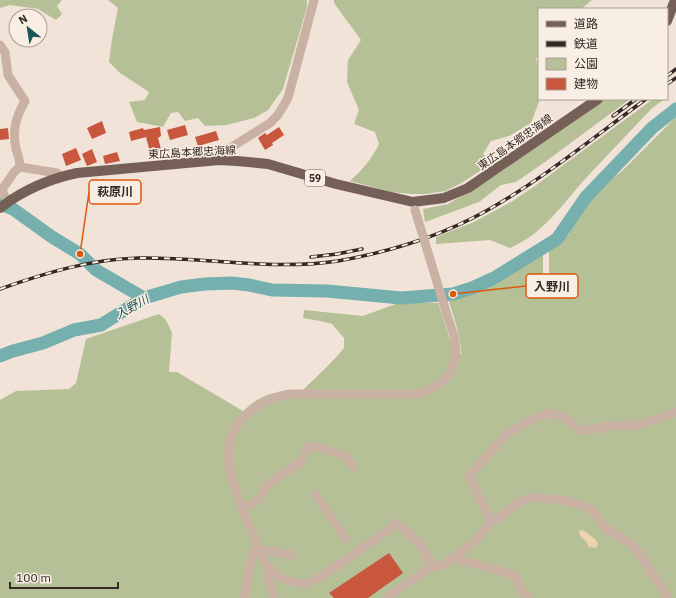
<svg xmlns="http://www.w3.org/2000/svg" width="676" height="598" viewBox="0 0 676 598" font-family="'IBM Plex Sans','Noto Sans JP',sans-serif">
<rect width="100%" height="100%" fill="#f1e3d7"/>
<g fill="#b5c097">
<path d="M0 0H62L57 6 62 14 56 20 38 9 10 5 0 8Z"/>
<path d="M108 0H307V7L283 89 268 110 254 118 226 125 205 126 198 118 185 121 178 112 171 113 163 127 137 122 129 102 145 100 149 92 120 73 109 62 112 39 118 8Z"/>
<path d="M334 0H592L581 9H539V57L536 58 539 69 540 99 531 123 509 136 491 141 483 154 492 163 463 182 446 191 425 194H412L391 192 350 181C362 170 372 159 379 144L375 132 354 124 359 110 347 82 348 60 361 40 334 3Z"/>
<path d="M605 99H630L545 162 516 182 501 185 479 202 425 222 423 209 448 204 496 175Z"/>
<path d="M653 99H665L652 108C630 132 607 155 585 179 562 205 543 234 510 248L490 240 436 244V237L474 222 511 202 535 186Z"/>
<path d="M676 117V598H0V400L16 391 69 389 76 383 86 339 159 314 166 320 172 333 169 372H177L243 411C265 391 275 393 303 390 317 376 332 363 344 348V338L332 324 320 321 303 318 304 310 363 316 401 302 438 303 452 346V357L461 354C461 335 453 316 448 298L484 288 543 253V291L552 283 549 276V251L569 234V224L577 210 593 194 622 171Z"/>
</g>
<path fill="#eed4ac" d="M583 530 595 539 598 544 596 548 589 547 586 541 580 536 579 531Z"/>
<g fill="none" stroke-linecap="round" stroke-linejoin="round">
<g stroke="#75afae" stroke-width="13">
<path d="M0 204 13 209 52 237 80 254 96 270 144 298"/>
<path d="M0 356 13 351 43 343 74 330 101 325 144 298 181 287 205 284 232 283 249 285 272 290 327 291 401 298 453 294 472 288 494 278 557 239 586 197 652 128 676 109"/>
</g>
</g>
<g fill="#c9573d">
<path d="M102 121 106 133 92 139 87 128Z"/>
<path d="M185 125 188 135 170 140 167 130Z"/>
<path d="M160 127 161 136 158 138 162 153 151 156 146 137 131 141 129 132 143 128 144 130Z"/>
<path d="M279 127 284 135 272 143 273 145 265 150 258 138 265 133 267 135Z"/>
<path d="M8 128 9 139 0 140V129Z"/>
<path d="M216 131 219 140 198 146 195 137Z"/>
<path d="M76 148 81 160 66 166 62 154Z"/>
<path d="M92 149 97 162 87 166 82 154Z"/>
<path d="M117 152 120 161 105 164 103 156Z"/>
<path d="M389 553 403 573 368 598H334L329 593Z"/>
</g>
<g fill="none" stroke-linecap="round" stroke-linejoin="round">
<g stroke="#c9b2a3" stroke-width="9">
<path d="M0 45 5 52 8 75 25 101C16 117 12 130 16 149 18 155 20 160 20 167L15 171 3 188V193L8 202"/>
<path d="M219 160V155L270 123 278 115 288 98 314 0"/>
<path d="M20 167 57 173 59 177"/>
<path d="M315 494 346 539"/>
<path d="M242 509 260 499 266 486 300 462 309 446H313L346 456 353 467"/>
<path d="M491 521 499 518 506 511 520 501 535 497 568 501 590 508 606 529 629 542 637 550 668 598"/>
<path d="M453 558 515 575 521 590 528 598"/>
<path d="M432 566H441C459 554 481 540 491 521L469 476 507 434 523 424 547 413 564 417 581 431 615 425 626 426 642 424 676 412"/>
<path d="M270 569 267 573 274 598"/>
<path d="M244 598 253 551 259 549 291 555"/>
<path d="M386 598 432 566C422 543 414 537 395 523L390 529 319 578C315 579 311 582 307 583 289 585 274 575 264 561 258 546 251 531 245 516 232 483 215 442 247 414 260 403 273 396 290 394H416C446 387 461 366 454 336 452 329 449 322 447 315"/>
</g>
<g stroke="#765f56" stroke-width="10">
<path d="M667 21 675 0"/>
<path d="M0 208C23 190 49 179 77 173L219 160 237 161 268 164 336 184 413 202 444 198 468 188 598 99"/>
</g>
<g stroke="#342925" stroke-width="3.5">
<g id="rail">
<path d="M667 76 676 69"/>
<path d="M667 84 676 78"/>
<path d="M613 116 636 99"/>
<path d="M311 257 337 254 362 249"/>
<path d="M0 289C45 273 91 259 139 258 205 257 272 271 338 261 389 252 441 236 486 211 543 179 594 137 646 99"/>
</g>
</g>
<use href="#rail" stroke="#f9eee3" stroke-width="2" stroke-dasharray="6" stroke-linecap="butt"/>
<path stroke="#c9b2a3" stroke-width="9" d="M415 210 447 315"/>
</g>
<g text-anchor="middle" stroke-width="3" stroke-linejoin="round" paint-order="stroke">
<rect fill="#f9eee3" stroke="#6f645e" stroke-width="1" x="305" y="170" width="20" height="16" rx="3"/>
<g font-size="10" font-weight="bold" fill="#342925">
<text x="315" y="182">59</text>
</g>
<g font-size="11" fill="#342925" stroke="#f9eee3">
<text transform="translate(515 142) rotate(-35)" y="4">東広島本郷忠海線</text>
<text transform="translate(192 152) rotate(-3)" y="4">東広島本郷忠海線</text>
</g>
<g font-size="12" font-style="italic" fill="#1a5556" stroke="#f9eee3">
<text transform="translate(132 307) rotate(-29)" y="4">入野川</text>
</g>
</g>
<path fill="none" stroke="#df570d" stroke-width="1.5" d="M80 254L89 192M453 294L526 286"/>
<g fill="#df570d" stroke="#f9eee3" stroke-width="1.5">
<circle cx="80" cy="254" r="4"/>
<circle cx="453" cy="294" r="4"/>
</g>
<g fill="#f9eee3" stroke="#df570d" stroke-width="1.5">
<rect x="89" y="180" width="52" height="24" rx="4"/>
<rect x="526" y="274" width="52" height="24" rx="4"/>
</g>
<g font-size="12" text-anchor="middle" font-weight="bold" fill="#342925">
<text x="115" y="196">萩原川</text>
<text x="552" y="291">入野川</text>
</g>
<rect x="538" y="8" width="130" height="92" fill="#f9eee3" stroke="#aa9f97"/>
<rect x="546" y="21" width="20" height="6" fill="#765f56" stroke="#aa9f97"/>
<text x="574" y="28" font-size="12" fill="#342925">道路</text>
<rect x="546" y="41" width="20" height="6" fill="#342925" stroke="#aa9f97"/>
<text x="574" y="48" font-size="12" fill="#342925">鉄道</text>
<rect x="546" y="58" width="20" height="12" fill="#b5c097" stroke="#aa9f97"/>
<text x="574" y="68" font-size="12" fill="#342925">公園</text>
<rect x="546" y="78" width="20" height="12" fill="#c9573d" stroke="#aa9f97"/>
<text x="574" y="88" font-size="12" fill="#342925">建物</text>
<g transform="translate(28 28) rotate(330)"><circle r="19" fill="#f9eee3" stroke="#aa9f97"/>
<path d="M0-3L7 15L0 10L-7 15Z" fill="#1a5556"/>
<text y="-6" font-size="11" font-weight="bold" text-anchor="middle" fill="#342925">N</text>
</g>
<path d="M10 582v6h108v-6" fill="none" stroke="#342925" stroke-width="2"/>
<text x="16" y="582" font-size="12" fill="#342925" stroke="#f9eee3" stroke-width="3" paint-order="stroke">100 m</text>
</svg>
